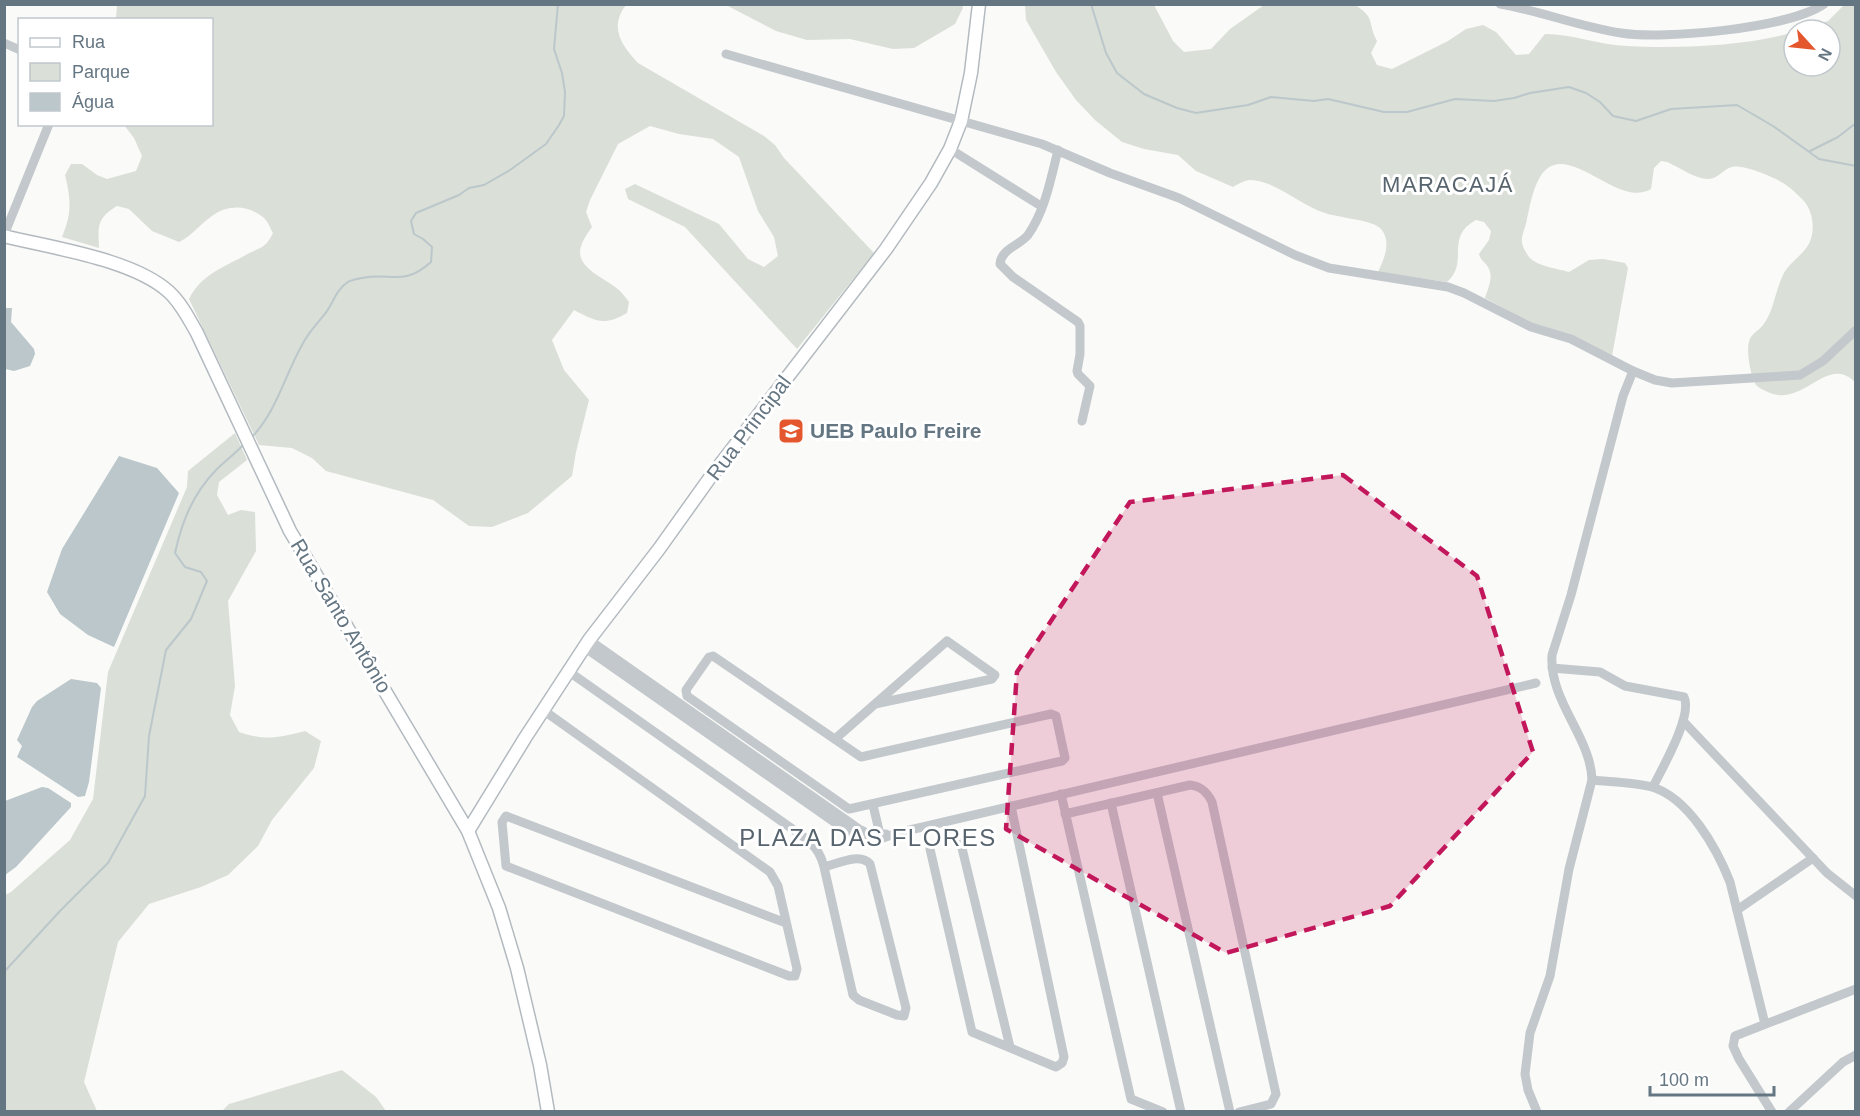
<svg xmlns="http://www.w3.org/2000/svg" width="1860" height="1116" viewBox="0 0 1860 1116" font-family="Helvetica,sans-serif">
<rect width="100%" height="100%" fill="#fafaf8"/>
<g fill="#dadfd7">
<path d="M626 5C609 27 621 45 638 63L764 136 775 145 784 158 874 253 797 349 685 227 628 199 625 189 635 184 719 224 748 259 764 267 778 256 774 237 758 211 739 157 713 139 679 134 650 126 618 144 590 200 586 212 592 227C587 234 580 243 580 253 581 271 609 280 620 291 623 294 626 298 629 302L627 313C604 326 597 322 574 310L552 340 564 370 589 400 576 452 572 476 528 513 492 527 469 526 433 500 326 471 312 458 292 448 259 445 189 299C201 275 222 268 244 256 259 247 265 250 273 233 270 228 268 221 263 217 248 205 228 204 212 216 200 224 192 236 179 242L152 231 129 209 117 206C97 218 98 226 99 248L62 237C72 213 71 200 65 175L71 164H82L97 175 107 179 136 171 142 156 134 138 124 125 212 124V20L116 19 117 5Z"/>
<path d="M962 5 963 8 955 24 914 48 893 49 850 39 807 40 776 31 726 5Z"/>
<path d="M1025 5H1154L1173 41 1184 52 1211 49 1230 29 1264 5H1355C1376 18 1367 22 1377 41L1371 53 1377 65 1392 69 1448 41 1466 29 1483 25 1496 32 1516 55 1529 54 1545 34C1573 34 1599 45 1627 46 1675 49 1749 46 1794 32V66H1830V30H1800L1828 21 1844 5H1855V382C1828 355 1806 403 1773 394 1768 392 1762 390 1757 386 1751 379 1746 351 1749 342 1751 333 1758 332 1763 325 1774 311 1775 291 1783 275 1788 264 1800 257 1807 247 1816 234 1814 213 1804 201 1798 195 1790 187 1783 183 1774 177 1742 164 1732 167 1723 169 1718 179 1708 179 1695 179 1679 167 1667 162L1661 161 1654 168 1651 189C1623 205 1589 164 1560 164 1536 164 1531 202 1527 219 1526 226 1521 236 1522 242 1522 246 1527 255 1530 258 1538 266 1558 269 1569 272L1589 260 1603 259 1625 263 1628 268 1612 356 1534 325 1485 298C1488 288 1494 277 1488 267 1485 262 1481 261 1479 254L1489 240 1491 231 1484 222 1476 220C1444 237 1470 262 1447 282L1378 272C1384 259 1392 242 1381 229 1374 220 1339 218 1325 213 1302 206 1274 180 1250 180 1245 180 1238 184 1233 187L1196 171 1178 155 1144 149 1122 142 1095 120 1076 100 1056 72 1026 20Z"/>
<path d="M235 433 247 460 219 482 217 495 228 515 241 510 255 512 256 551 228 601 235 686 230 715 239 732C267 741 277 738 305 731L321 741 314 768 272 820 258 846 228 875 201 887 149 904 118 942 84 1082 97 1111H5V895L11 892 70 840 93 799 108 672 187 487 188 471Z"/>
<path d="M342 1070 376 1097 386 1111H222L229 1104Z"/>
</g>
<g fill="#bbc7cb">
<path d="M4 308H12L11 322 34 349 35 354 30 366 14 371 5 369Z"/>
<path d="M119 456 157 468 179 493 114 647 88 635 60 614 47 592 62 549Z"/>
<path d="M71 679 97 683 101 688 89 782 85 796 78 797 17 757 22 746 17 740 32 707 37 701Z"/>
<path d="M42 787 48 788 71 803V807L16 867 5 875V801Z"/>
</g>
<g fill="none" stroke-linecap="round" stroke-linejoin="round">
<g stroke="#bbc7cb" stroke-width="2">
<path d="M1091 4 1106 53 1117 73 1144 94 1177 108 1196 113 1248 105 1271 97 1314 101 1328 99 1384 112H1407L1455 99 1494 101 1514 98 1530 93 1569 87 1586 93 1600 102 1613 116 1636 121 1671 109 1737 105 1773 126 1819 159 1856 166"/>
<path d="M1810 151 1838 137 1856 123"/>
<path d="M251 438C276 413 285 375 302 345 308 333 316 325 324 315 333 305 335 290 348 282 351 280 358 279 362 278 392 272 403 287 431 262L432 247 423 239 414 234 411 221 416 213 459 195 469 188 484 185 510 170 546 144 559 125 564 116 565 92 562 73 554 49 558 4"/>
<path d="M4 972 60 911 108 863 145 796 149 736 166 650 191 619 207 581 201 572 185 567 175 553C182 521 193 494 216 470 225 461 236 453 244 444"/>
</g>
<g stroke="#b3babf" stroke-width="15">
<g id="secondary">
<path d="M4 236C51 248 133 259 169 292 181 303 189 319 197 333L290 531 468 831 499 908 517 968 540 1065 548 1112"/>
<path d="M468 831 525 738 589 640 659 549 709 479 886 249 931 183 950 149 961 121 971 73 979 4"/>
</g>
</g>
<g stroke="#c3c8cc" stroke-width="9">
<path d="M1500 4C1541 11 1580 27 1621 33 1663 40 1790 28 1824 4"/>
<path d="M4 43 20 50"/>
<path d="M726 54 1042 144 1110 173 1179 198 1295 255 1329 268 1448 287 1464 293 1531 327 1571 339 1633 371 1655 380 1672 383 1800 375 1823 361 1856 330"/>
<path d="M950 149 1041 206"/>
<path d="M1058 150C1051 178 1045 211 1028 235 1019 246 1001 249 1000 264L1013 277 1078 322 1080 326V354L1077 371 1078 374 1090 386 1082 421"/>
<path d="M4 235 49 124"/>
<path d="M589 640 859 829 869 834H886"/>
<path d="M584 647 857 838 869 843 897 833 1536 683"/>
<path d="M713 656 861 757 1051 714 1056 716 1065 758 1062 761 849 809 687 696 686 690 709 657Z"/>
<path d="M1552 668 1600 672 1625 686 1684 697C1693 716 1662 768 1653 787"/>
<path d="M568 671 808 840C817 849 821 855 824 867L853 995 859 1000 897 1015 904 1016 906 1008 870 864C860 852 837 864 824 867"/>
<path d="M543 710 770 872 778 886 797 969 795 976H789L506 866 502 822 506 816 786 923"/>
<path d="M1683 721 1827 873 1856 896"/>
<path d="M835 739 947 641 995 675 992 679 875 704"/>
<path d="M1592 780C1611 782 1633 782 1652 787 1689 798 1717 849 1730 882L1765 1024"/>
<path d="M1157 793 1230 1112"/>
<path d="M1061 794 1131 1099 1163 1112"/>
<path d="M1111 803 1181 1112"/>
<path d="M873 805 881 839"/>
<path d="M1065 814 1190 785C1201 786 1207 792 1212 802L1276 1094 1271 1104 1239 1112"/>
<path d="M961 844 1010 1047"/>
<path d="M930 849 972 1032 1056 1067 1062 1063 1064 1057 1011 806"/>
<path d="M1737 910 1813 858"/>
<path d="M1537 1112 1528 1090 1525 1074 1530 1033 1550 976 1569 869 1592 780C1591 737 1549 701 1552 655L1571 595 1623 396 1633 371"/>
<path d="M1772 1112 1739 1059 1733 1046 1735 1036 1856 989"/>
<path d="M1789 1112 1843 1062 1856 1055"/>
</g>
<use href="#secondary" stroke="#fff" stroke-width="12"/>
</g>
<path fill="#c2185b" fill-opacity="0.2" stroke="#c2185b" stroke-width="4.5" stroke-dasharray="12 8" stroke-linejoin="round" d="M1343 475 1477 576 1533 752 1390 906 1226 953 1006 829 1017 672 1130 502Z"/>
<defs>
<g id="school-square" transform="scale(1.35)"><rect x="-9" y="-9" width="18" height="18" rx="4" fill="#e4572e" stroke="#fff"/><path d="M0-5L7-2L0 1L-7-2ZM-4 1L0 2.5L4 1V4Q0 6-4 4Z" fill="#fff"/></g>
</defs>
<g fill-rule="evenodd">
<use href="#school-square" x="791" y="431"/>
</g>
<g text-anchor="middle" stroke-width="6" stroke-linejoin="round" paint-order="stroke">
<g font-size="21" fill="#657683" stroke="#fff">
<text transform="translate(749 428) rotate(-53)" y="7">Rua Principal</text>
<text transform="translate(341 616) rotate(59)" y="7">Rua Santo Antônio</text>
</g>
<g font-size="21" font-weight="bold" fill="#657683" stroke="#fff" text-anchor="start">
<text x="810" y="438">UEB Paulo Freire</text>
</g>
<g font-size="22" letter-spacing="1.5" fill="#57646e" stroke="#fff">
<text x="1448" y="192">MARACAJÁ</text>
</g>
<g font-size="24" letter-spacing="1.5" fill="#57646e" stroke="#fff">
<text x="868" y="846">PLAZA DAS FLORES</text>
</g>
</g>
<rect width="1860" height="1116" fill="none" stroke="#657683" stroke-width="12"/>
<rect x="18" y="18" width="195" height="108" fill="#ffffff" stroke="#c1c8cd" stroke-width="1.5"/>
<rect x="30" y="38" width="30" height="9" fill="#ffffff" stroke="#c1c8cd" stroke-width="1.5"/>
<text x="72" y="48" font-size="18" fill="#657683">Rua</text>
<rect x="30" y="63" width="30" height="18" fill="#dadfd7" stroke="#c1c8cd" stroke-width="1.5"/>
<text x="72" y="78" font-size="18" fill="#657683">Parque</text>
<rect x="30" y="93" width="30" height="18" fill="#bbc7cb" stroke="#c1c8cd" stroke-width="1.5"/>
<text x="72" y="108" font-size="18" fill="#657683">Água</text>
<g transform="translate(1812 48) rotate(117)"><circle r="28" fill="#ffffff" stroke="#c1c8cd" stroke-width="1.5"/>
<path d="M0-4.5L10 22L0 15L-10 22Z" fill="#e4572e"/>
<text y="-9" font-size="16" font-weight="bold" text-anchor="middle" fill="#657683">N</text>
</g>
<path d="M1650 1086v9h124v-9" fill="none" stroke="#657683" stroke-width="3"/>
<text x="1659" y="1086" font-size="18" fill="#657683" stroke="#ffffff" stroke-width="4.5" paint-order="stroke">100 m</text>
</svg>
